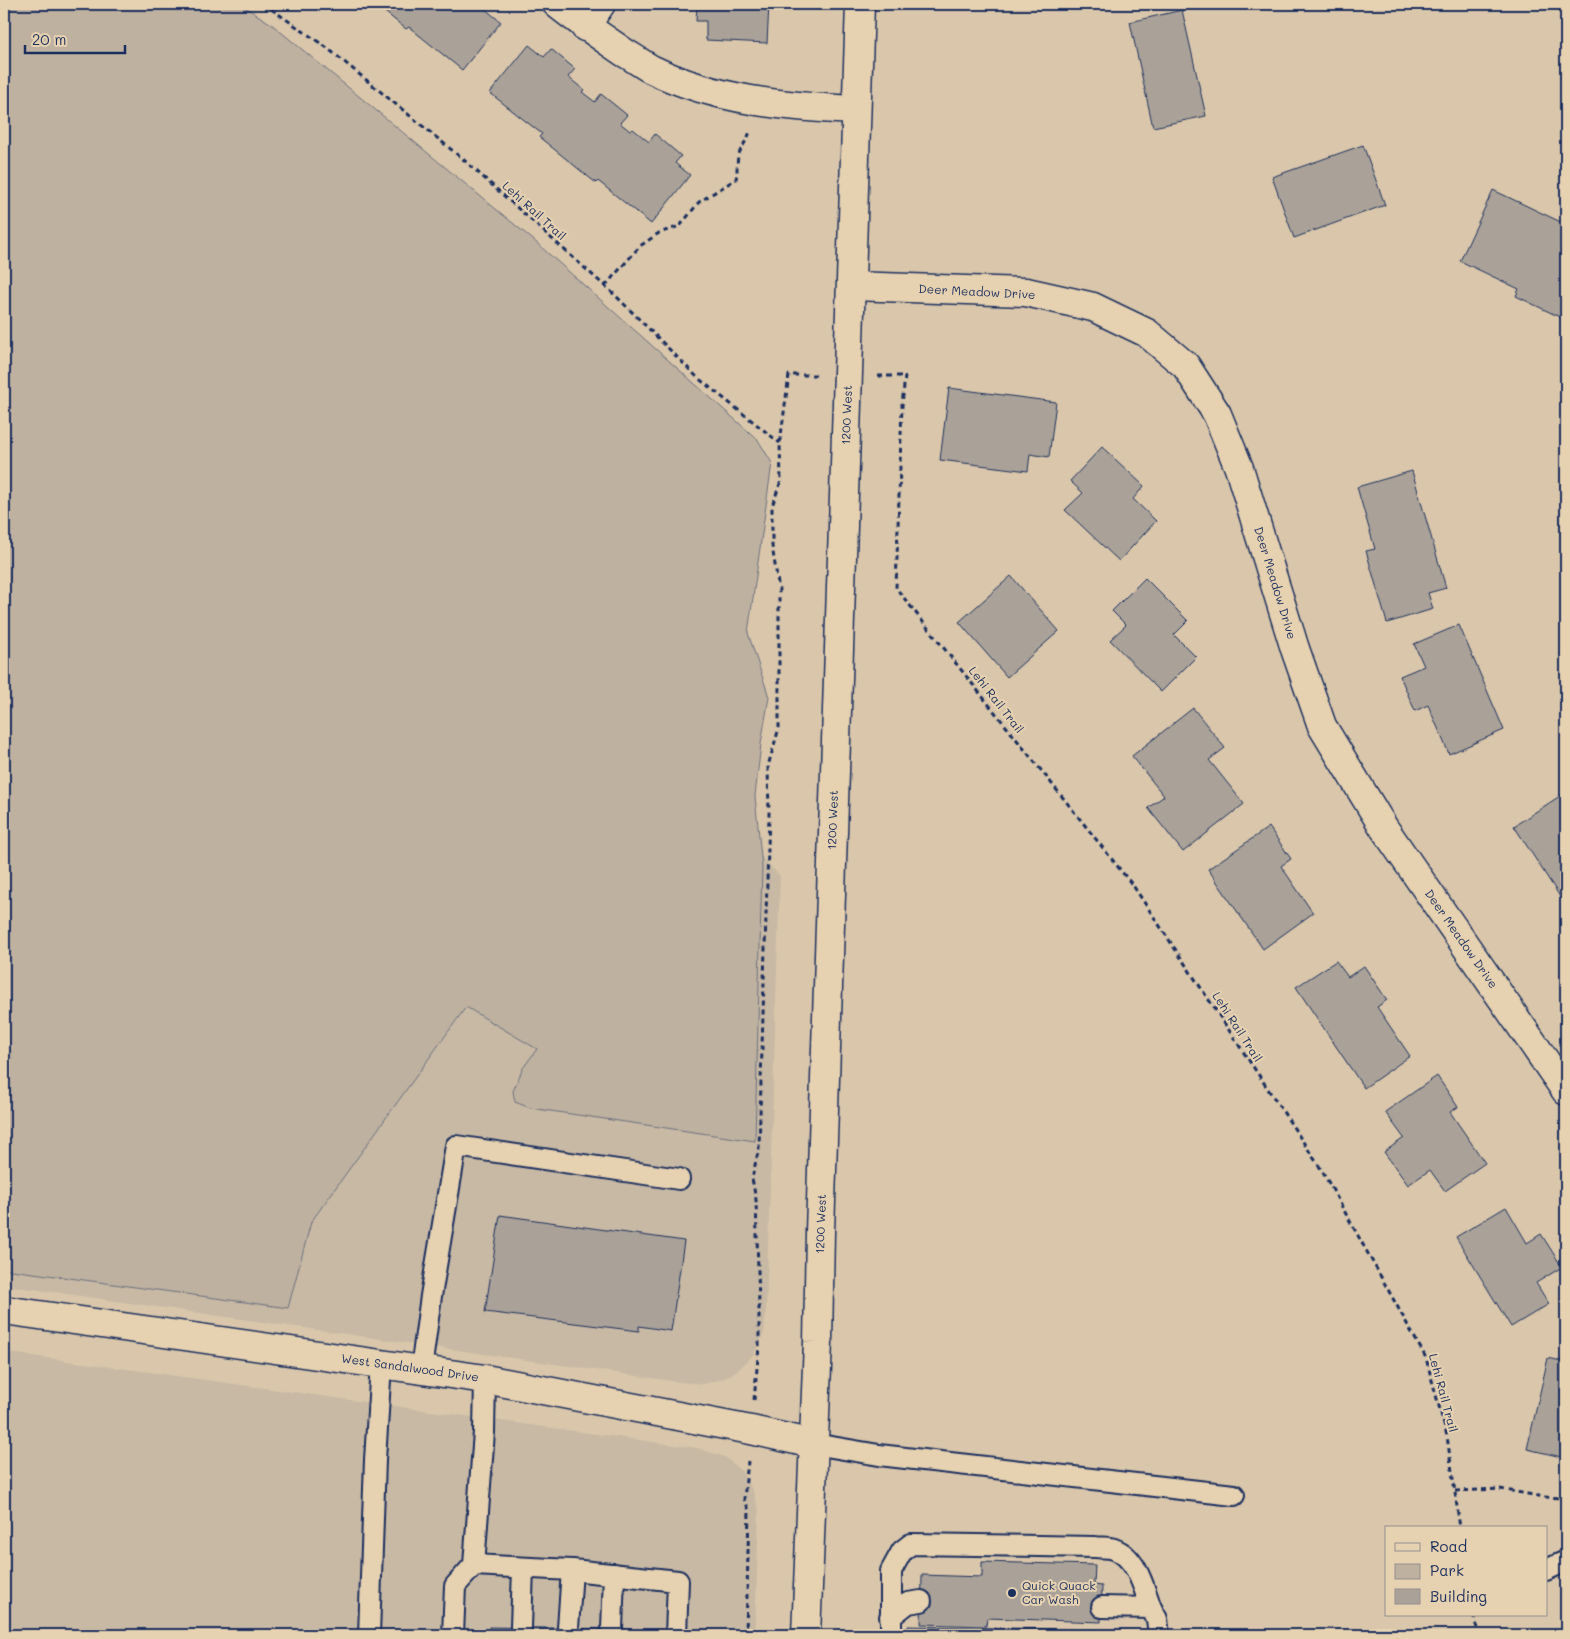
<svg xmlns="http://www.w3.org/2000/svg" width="1570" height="1639" viewBox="0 0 1570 1639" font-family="Mali,sans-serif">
<rect width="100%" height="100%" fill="#dac7ab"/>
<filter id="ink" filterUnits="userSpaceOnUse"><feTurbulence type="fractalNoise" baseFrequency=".02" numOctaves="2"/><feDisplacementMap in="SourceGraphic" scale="10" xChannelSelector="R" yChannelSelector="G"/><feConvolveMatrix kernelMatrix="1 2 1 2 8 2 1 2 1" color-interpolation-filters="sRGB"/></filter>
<g filter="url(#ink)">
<g fill="#c8b9a4">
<path d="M4 164 659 752 780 876 766 1311 764 1333 754 1354 739 1369 725 1378 704 1384 679 1382 4 1285Z"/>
<path d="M4 1352 697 1448 725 1457 742 1472 753 1492 759 1510 755 1635H4Z"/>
</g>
<path fill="#beb1a0" stroke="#6c707f" d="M4 4H240L270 23 531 238 758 440 772 463 748 633 769 697 761 744 755 796 762 867 755 1141 530 1108 515 1102 513 1091 523 1068 537 1049 466 1007 311 1222 288 1308 4 1269Z"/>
<g fill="#aaa298" stroke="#1b2f5e">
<path d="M375 4H490L485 9 501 22 462 70 409 27 406 29Z"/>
<path d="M697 4H769L767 43 706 40V21H696Z"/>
<path d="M1182 10 1206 116 1153 127 1130 22Z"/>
<path d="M529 45 544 57 551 49 575 69 568 77 584 90 582 92 595 102 601 94 627 115 620 123 630 131 633 129 649 142 655 134 681 156 675 163 690 175 651 224 598 181 596 183 539 137 542 134 490 93Z"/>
<path d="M1363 145 1385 205 1294 238 1272 177Z"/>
<path d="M1493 190 1565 224 1566 221V320L1516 296 1519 289 1460 261Z"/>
<path d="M949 388 1056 402 1049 457 1030 454 1028 471 940 460Z"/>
<path d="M1102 447 1144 486 1133 499 1156 521 1119 561 1065 510 1083 493 1070 481Z"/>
<path d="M1412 471 1446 588 1428 593 1433 609 1387 623 1366 551 1375 549 1357 487Z"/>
<path d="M1011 576 1059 631 1007 677 959 622Z"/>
<path d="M1145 578 1188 621 1174 635 1196 657 1161 692 1110 640 1126 625 1112 611Z"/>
<path d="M1459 625 1504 730 1449 754 1428 705 1415 711 1400 676 1424 666 1414 644Z"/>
<path d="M1193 708 1225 748 1209 760 1244 804 1183 852 1148 808 1164 796 1132 756Z"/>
<path d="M1566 792V906L1514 826Z"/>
<path d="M1269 827 1291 859 1281 866 1313 913 1263 949 1208 869Z"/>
<path d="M1336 961 1348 977 1364 966 1387 1000 1377 1007 1410 1056 1364 1088 1296 987Z"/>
<path d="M1437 1076 1458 1107 1450 1112 1485 1163 1445 1191 1430 1170 1408 1185 1384 1152 1404 1138 1385 1112Z"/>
<path d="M1506 1207 1527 1243 1541 1234 1562 1267 1536 1283 1549 1304 1511 1327 1456 1237Z"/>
<path d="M500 1215 684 1241 671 1331 639 1326V1331L485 1312Z"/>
<path d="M1548 1358 1566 1362V1458L1527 1449Z"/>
<path d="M982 1562 1095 1565 1094 1585 1102 1586 1101 1622 987 1618 986 1626 921 1624 922 1575 982 1577Z"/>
<path d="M908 1626 1100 1630 1099 1635H908Z"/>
<path d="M489 1627 664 1630V1635H489Z"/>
</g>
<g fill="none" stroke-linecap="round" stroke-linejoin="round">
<g stroke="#1b2f5e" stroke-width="24">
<g id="service">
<path d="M421 1370 431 1296 456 1146 679 1179"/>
<path d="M814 1444 879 1455 1234 1495"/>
<path d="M474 1565 572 1570 678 1581 676 1635"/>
<path d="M1546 1570 1566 1561"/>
<path d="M1102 1607 1151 1608 1157 1619 1159 1635"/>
<path d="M890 1617 908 1603 921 1601"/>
<path d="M521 1627 523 1568"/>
<path d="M568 1628 572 1570"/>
<path d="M612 1629 614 1574"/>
<path d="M369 1635 375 1460 381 1364"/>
<path d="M453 1635 455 1586 474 1565 484 1432 485 1379"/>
<path d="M891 1635V1571L902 1551 911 1544 1095 1547C1101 1548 1109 1547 1114 1549 1137 1557 1144 1589 1151 1608"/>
</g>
</g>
<g stroke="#1b2f5e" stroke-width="31">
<g id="minor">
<path d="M557 4C579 22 602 37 625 53 634 58 642 64 651 69 715 100 786 107 856 110"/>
<path d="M585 27 601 4"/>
</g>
</g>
<g stroke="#1b2f5e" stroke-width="31">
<g id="tertiary">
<path d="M852 286 1026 292 1093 307 1147 333 1186 366 1217 414 1239 468 1295 649 1322 726 1384 828 1566 1091"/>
<path d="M4 1310 485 1379 751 1430 814 1444"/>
</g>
</g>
<g stroke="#1b2f5e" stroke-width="31">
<path id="secondary" d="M806 1635 818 1342 820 1232 860 4"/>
</g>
<g stroke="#1b2f5e" stroke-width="3" stroke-dasharray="5 4" stroke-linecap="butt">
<path d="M264 4 326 47 464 160 616 296 698 378 780 443"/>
<path d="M605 286 640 246 659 233 680 226 699 202 736 179C738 170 736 161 739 154 742 145 748 140 750 131"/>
<path d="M878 376H905L902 405 896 588 1134 887 1321 1169 1426 1358 1447 1436 1460 1528"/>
<path d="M754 1400 759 1347V1306L756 1200 752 1178 759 1148 769 815 768 766 779 728V590L772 546V506L781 481 780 443 789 375H817"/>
<path d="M1455 1491 1500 1489 1544 1497 1566 1498"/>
<path d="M1473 1615 1479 1635"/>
<path d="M746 1635 749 1510 744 1499 748 1461"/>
</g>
<use href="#service" stroke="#e6d1b0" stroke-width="20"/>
<use href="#minor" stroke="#e6d1b0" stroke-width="28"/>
<use href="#tertiary" stroke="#e6d1b0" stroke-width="28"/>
<use href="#secondary" stroke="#e6d1b0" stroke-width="28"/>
</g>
</g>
<circle fill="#1b2f5e" stroke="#e6d1b0" stroke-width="2" cx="1012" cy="1593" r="5"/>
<g text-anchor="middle" stroke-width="4" stroke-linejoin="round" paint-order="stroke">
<g font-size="12" fill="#1b2f5e" stroke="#e6d1b0">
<text transform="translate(534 211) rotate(42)" y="4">Lehi Rail Trail</text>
<text transform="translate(977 292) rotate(3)" y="4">Deer Meadow Drive</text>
<text transform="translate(847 415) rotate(-88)" y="4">1200 West</text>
<text transform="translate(1275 583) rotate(73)" y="4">Deer Meadow Drive</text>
<text transform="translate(996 700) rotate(52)" y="4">Lehi Rail Trail</text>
<text transform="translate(833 820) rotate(-88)" y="4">1200 West</text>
<text transform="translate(1461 939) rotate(55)" y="4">Deer Meadow Drive</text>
<text transform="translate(1237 1027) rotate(57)" y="4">Lehi Rail Trail</text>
<text transform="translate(821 1224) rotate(-88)" y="4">1200 West</text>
<text transform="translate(410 1368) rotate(8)" y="4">West Sandalwood Drive</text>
<text transform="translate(1443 1393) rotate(75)" y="4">Lehi Rail Trail</text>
</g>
<g font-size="12" fill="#1b2f5e" stroke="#e6d1b0" text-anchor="start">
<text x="1022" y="1590">Quick Quack<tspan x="1022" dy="14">Car Wash</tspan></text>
</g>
</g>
<rect width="1570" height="1639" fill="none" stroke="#e6d1b0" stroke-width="20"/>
<rect x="10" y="10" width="1550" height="1619" fill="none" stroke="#1b2f5e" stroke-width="2" filter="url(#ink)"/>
<rect x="1385" y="1526" width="162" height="90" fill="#e6d1b0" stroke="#95908f"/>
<rect x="1395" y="1543" width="25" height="8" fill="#e6d1b0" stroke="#95908f"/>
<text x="1430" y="1552" font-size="15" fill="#1b2f5e">Road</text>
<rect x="1395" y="1564" width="25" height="15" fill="#beb1a0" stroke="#95908f"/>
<text x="1430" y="1576" font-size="15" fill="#1b2f5e">Park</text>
<rect x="1395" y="1589" width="25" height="15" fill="#aaa298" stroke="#95908f"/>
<text x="1430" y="1602" font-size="15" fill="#1b2f5e">Building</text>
<path d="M25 45v8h100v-8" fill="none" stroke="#1b2f5e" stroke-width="2.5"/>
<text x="32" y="45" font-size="15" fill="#1b2f5e" stroke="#e6d1b0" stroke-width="4" paint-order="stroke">20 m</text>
</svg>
